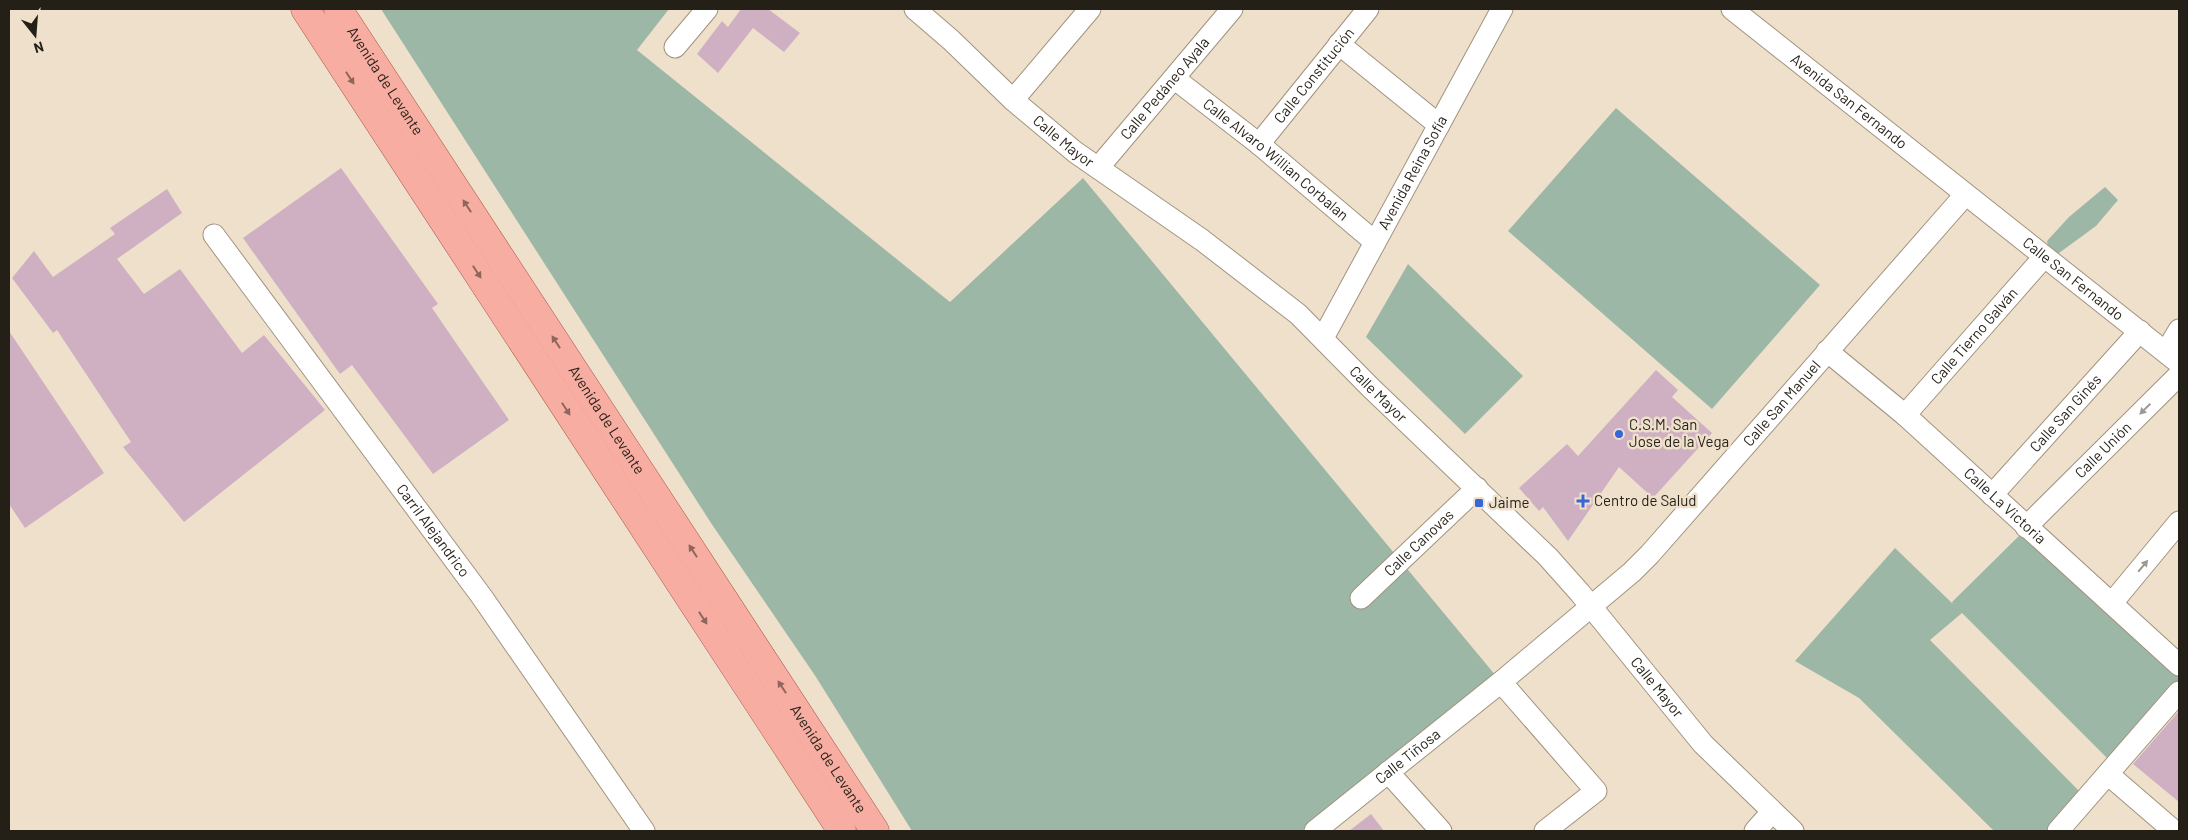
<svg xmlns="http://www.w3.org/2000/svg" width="2188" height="840" viewBox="0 0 2188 840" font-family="Barlow,sans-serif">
<rect width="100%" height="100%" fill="#efe0cb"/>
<g fill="#9db7a7">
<path d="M381 9H669L637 50 950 302 1083 178 1501 682 1318 831H912L816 677 711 523Z"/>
<path d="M1616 108 1820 285 1712 409 1508 231Z"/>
<path d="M2105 187 2118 200 2096 226 2059 253 2049 251 2047 241 2069 217Z"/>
<path d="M1408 264 1523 376 1465 434 1366 337Z"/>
<path d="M2025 530 2179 669V688L2113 764 1962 613 1930 640 2082 794 2050 831H1994L1859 698 1795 661 1895 548 1953 604 1952 602Z"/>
</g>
<g fill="#cfb0c3">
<path d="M741 9H768L800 33 784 52 753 28 718 73 697 54 722 21 728 27Z"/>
<path d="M341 168 438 304 432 308 509 420 433 474 352 365 340 374 243 238Z"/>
<path d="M167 189 182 213 117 259 144 294 180 269 242 353 264 335 325 410 184 522 123 447 131 442 57 330 53 333 12 278 34 251 53 277 115 234 110 228Z"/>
<path d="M9 331 104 473 25 528 9 504Z"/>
<path d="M1656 370 1678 390 1672 397 1712 433 1653 498 1619 467 1568 541 1543 507 1539 511 1519 488 1567 444 1578 456Z"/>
<path d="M2179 711V802L2133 764Z"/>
<path d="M1371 814 1384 831H1349Z"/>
</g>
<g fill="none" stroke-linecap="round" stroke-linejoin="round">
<g stroke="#a1937f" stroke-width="23">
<g id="minor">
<path id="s1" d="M915 9 951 40 1013 100 1075 152 1202 240 1298 314 1371 388 1548 557 1580 593 1703 744 1793 831"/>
<path id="s2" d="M1732 9 2179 363"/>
<path d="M1339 44 1439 125"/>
<path d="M675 47 707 9"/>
<path id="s3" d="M1175 79 1259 144 1375 242"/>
<path d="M1013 100 1090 9"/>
<path id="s4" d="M1259 144 1368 9"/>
<path id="s5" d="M1098 168 1232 9"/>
<path id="s6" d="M214 235 482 597 644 831"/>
<path id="s7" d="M1323 338 1502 9"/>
<path id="s8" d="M1827 351 1905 415 2179 665"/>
<path d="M2166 352 2179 330"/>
<path id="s9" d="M1905 415 2044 257"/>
<path id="s10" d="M1992 495 2140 331"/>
<path id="s11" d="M2026 527 2179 375"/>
<path id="s12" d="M1361 598 1477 488"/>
<path d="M2112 603 2179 522"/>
<path d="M1501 682 1596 791 1545 831"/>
<path d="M1388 772 1441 831"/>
<path d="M2109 775 2174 831"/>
<path id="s13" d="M1315 831 1501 682 1632 572 1650 554 1965 195"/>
<path d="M1755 831 1772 812"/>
<path d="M2058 831 2179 692"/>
</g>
</g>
<g stroke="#ab5849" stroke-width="29">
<g id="major">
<path d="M305 9 842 831"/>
<path id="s14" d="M338 9 875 831"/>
</g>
</g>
<use href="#minor" stroke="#fff" stroke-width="21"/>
<use href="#major" stroke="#f8ada2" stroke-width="28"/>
</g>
<defs><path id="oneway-solid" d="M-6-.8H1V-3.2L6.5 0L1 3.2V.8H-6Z" transform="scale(1.25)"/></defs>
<g fill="#8e665c">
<use href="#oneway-solid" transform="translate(350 78) rotate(57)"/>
<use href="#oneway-solid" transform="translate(467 206) rotate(-123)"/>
<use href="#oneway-solid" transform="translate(477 272) rotate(57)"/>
<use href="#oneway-solid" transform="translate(556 342) rotate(-123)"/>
<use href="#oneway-solid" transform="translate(566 409) rotate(57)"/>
<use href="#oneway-solid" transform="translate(693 551) rotate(-123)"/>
<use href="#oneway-solid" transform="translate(703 618) rotate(57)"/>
<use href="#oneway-solid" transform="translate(782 687) rotate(-123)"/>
</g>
<g fill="#9c9a97">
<use href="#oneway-solid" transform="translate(2145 409) rotate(135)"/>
<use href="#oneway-solid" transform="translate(2143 566) rotate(-50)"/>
</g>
<g fill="#3766d6" stroke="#efe0cb" stroke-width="2">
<circle cx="1619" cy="434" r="5"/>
<path d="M1580.5 493.5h5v5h5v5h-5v5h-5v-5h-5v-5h5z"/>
<rect x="1474" y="498" width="10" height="10" rx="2.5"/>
</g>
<g text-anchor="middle" stroke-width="5" stroke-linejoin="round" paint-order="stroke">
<g font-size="15" fill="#241f17" stroke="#efe0cb">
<text dy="5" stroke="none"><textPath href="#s4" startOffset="88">Calle Constitución</textPath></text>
<text dy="5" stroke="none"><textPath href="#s14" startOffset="86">Avenida de Levante</textPath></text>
<text dy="5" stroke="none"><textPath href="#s5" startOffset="104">Calle Pedáneo Ayala</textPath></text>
<text dy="5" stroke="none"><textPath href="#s2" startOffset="149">Avenida San Fernando</textPath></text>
<text dy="5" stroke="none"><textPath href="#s1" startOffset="199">Calle Mayor</textPath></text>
<text dy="5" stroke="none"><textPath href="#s3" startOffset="129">Calle Alvaro Willian Corbalan</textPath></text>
<text dy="5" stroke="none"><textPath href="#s7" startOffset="188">Avenida Reina Sofía</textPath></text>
<text dy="5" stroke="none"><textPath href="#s2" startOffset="435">Calle San Fernando</textPath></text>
<text dy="5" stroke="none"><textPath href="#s9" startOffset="105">Calle Tierno Galván</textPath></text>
<text dy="5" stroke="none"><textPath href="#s1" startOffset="604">Calle Mayor</textPath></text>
<text dy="5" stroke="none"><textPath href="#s13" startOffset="635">Calle San Manuel</textPath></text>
<text dy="5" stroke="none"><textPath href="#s10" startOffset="110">Calle San Ginés</textPath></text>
<text dy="5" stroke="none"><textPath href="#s14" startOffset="491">Avenida de Levante</textPath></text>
<text dy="5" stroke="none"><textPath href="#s11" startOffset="109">Calle Unión</textPath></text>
<text dy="5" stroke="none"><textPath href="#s8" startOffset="236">Calle La Victoria</textPath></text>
<text dy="5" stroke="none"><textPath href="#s6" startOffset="368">Carril Alejandrico</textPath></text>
<text dy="5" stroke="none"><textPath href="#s12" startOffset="80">Calle Canovas</textPath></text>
<text dy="5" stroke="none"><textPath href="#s1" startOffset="1009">Calle Mayor</textPath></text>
<text dy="5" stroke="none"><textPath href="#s13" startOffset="119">Calle Tiñosa</textPath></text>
<text dy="5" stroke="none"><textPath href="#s14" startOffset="896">Avenida de Levante</textPath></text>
</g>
<g font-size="15" fill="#241f17" stroke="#efe0cb" text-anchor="start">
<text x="1629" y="430">C.S.M. San<tspan x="1629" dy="17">Jose de la Vega</tspan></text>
<text x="1594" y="506">Centro de Salud</text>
<text x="1489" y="508">Jaime</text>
</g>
</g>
<rect width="2188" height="840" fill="none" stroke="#241f17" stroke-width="20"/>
<g transform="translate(35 35) rotate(163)" stroke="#efe0cb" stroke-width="4" paint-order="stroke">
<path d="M0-4L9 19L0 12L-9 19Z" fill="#241f17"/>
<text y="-8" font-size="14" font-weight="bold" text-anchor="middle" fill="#241f17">N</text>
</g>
</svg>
